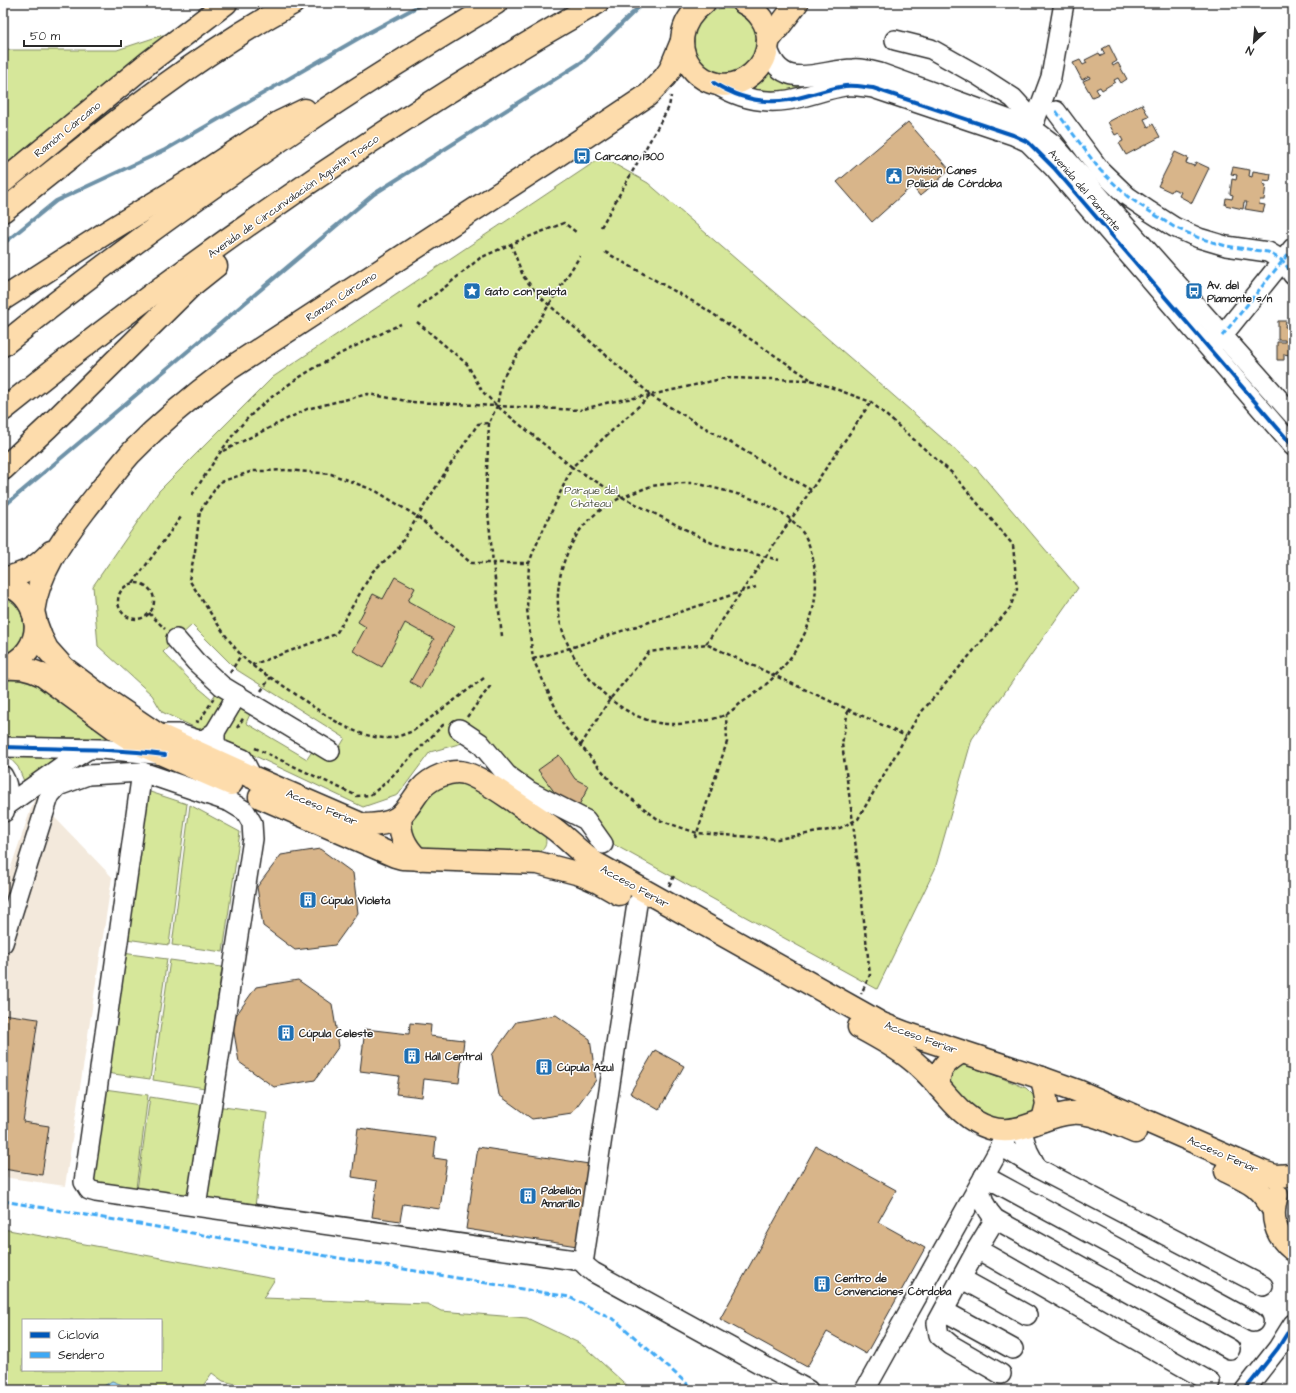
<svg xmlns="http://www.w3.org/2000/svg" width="1296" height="1393" viewBox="0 0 1296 1393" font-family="'Architects Daughter',sans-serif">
<rect width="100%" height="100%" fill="#fff"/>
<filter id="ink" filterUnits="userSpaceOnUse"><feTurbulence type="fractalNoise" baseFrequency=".025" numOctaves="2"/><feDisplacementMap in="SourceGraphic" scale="8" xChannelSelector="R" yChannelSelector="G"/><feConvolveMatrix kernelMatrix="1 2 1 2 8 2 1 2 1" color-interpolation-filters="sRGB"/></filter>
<g filter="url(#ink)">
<path fill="#f3e9dc" d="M35 797 112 877 65 1186 3 1177V890Z"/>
<g fill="#d6e79a" stroke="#808962" fill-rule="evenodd">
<circle cx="726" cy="41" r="33"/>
<path d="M181 29 3 177V46L10 50H117Z"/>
<path d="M769 70 792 84 812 89 780 92 745 88Z"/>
<path d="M602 157 648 183 878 382 976 468 1078 588 972 739 935 869 877 989 602 838 540 792 515 769 466 742 430 752 398 795 363 807 162 712 152 695 98 646 93 586 159 491 273 377ZM192 625 237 670 345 738 332 760 315 750H313L307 759 246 723 251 712 218 690 212 699 194 684 163 652Z"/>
<path d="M3 598C31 605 30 647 3 656Z"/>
<path d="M3 680H19L41 686 109 738 3 737Z"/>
<path d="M7 755 54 758 26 786 18 767Z"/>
<path d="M463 779 544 832C548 845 546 848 535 856L423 851 414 844 410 822 423 792Z"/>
<path d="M138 788 187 804 169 945 119 938Z"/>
<path d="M190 805 240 832 223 952 172 945Z"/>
<path d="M115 952 167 959 150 1079 99 1072Z"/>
<path d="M170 960 222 967 205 1088 153 1080Z"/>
<path d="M963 1062 1026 1088 1034 1096 1037 1104 1033 1113 1019 1121 985 1120 947 1083 948 1072Z"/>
<path d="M97 1088 148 1095 135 1196 84 1189Z"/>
<path d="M150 1097 202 1105 188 1204 136 1197Z"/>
<path d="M216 1106 267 1113 254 1214 203 1207Z"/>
<path d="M3 1229 275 1279 263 1298 428 1304 441 1311 527 1318 581 1344 632 1390H261L223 1381 212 1373 200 1390H133L112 1381 98 1390H10L7 1388 3 1389ZM23 1320H161V1370H23Z"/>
</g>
<path fill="#9bd7fc" stroke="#6e92a8" d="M112 1381 135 1390H98Z"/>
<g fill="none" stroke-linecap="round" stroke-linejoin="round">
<g stroke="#6e92a8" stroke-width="4">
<path d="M3 244 56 201 165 150 366 34 424 3"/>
<path d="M3 507 374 194 582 62 643 3"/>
</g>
</g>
<g fill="#d8b58a" stroke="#2b2b2b">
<path d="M1109 45 1117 61 1112 64 1113 66 1118 63 1127 79 1121 83 1118 78 1114 80 1115 82 1102 90 1100 87 1096 89 1099 94 1092 97 1083 81 1090 78 1089 76 1082 80 1073 63 1080 60 1083 65 1087 63 1085 60 1099 53 1101 56 1105 54 1102 49Z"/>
<path d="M1142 104 1149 117 1144 119 1148 127 1153 124 1160 137 1126 155 1119 143 1123 141 1119 133 1115 135 1108 122Z"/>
<path d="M908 122 950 170 920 196 912 186 872 222 837 182Z"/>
<path d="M3 132 8 141 3 145Z"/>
<path d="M1175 152 1188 158 1186 163 1194 166 1196 162 1209 168 1192 203 1179 196 1181 192 1173 189 1171 192 1158 186Z"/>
<path d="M1233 167 1250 170 1249 176 1252 177 1253 171 1271 174 1270 181 1264 180 1263 184 1266 185 1264 200H1260L1259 204 1265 205 1263 212 1245 209 1247 202H1244L1243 209 1225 205 1226 198 1232 199 1233 195 1230 194 1232 179 1236 180 1237 175 1231 174Z"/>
<path d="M1278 321H1286L1285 327H1290V324L1293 325V359L1289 358V355L1284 354V360H1277V342H1285V340H1278Z"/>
<path d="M395 577 415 588 408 601 454 627 421 688 410 682 434 639 405 623 382 667 353 651 366 627 358 622 373 594 383 599Z"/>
<path d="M559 755 575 779 589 786 577 809 561 801 538 770Z"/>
<path d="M320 849 353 873 358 913 335 945 295 950 263 926 257 887 281 855Z"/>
<path d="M298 980 332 1004 339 1046 315 1080 274 1087 239 1062 232 1021 256 987Z"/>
<path d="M3 1014 38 1019 23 1122 49 1126 42 1175 3 1169Z"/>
<path d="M556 1015 590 1039 596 1080 572 1113 532 1119 499 1095 492 1055 516 1022Z"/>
<path d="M410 1023 431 1025 430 1036 464 1040 459 1083 424 1079 422 1097 396 1094 399 1076 360 1071 365 1029 409 1034Z"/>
<path d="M655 1050 684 1066 659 1110 630 1093Z"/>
<path d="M358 1128 436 1138 434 1158 447 1160 440 1209 403 1204 400 1221 372 1217 377 1181 352 1177Z"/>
<path d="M816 1146 896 1190 878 1222 925 1248 866 1354 827 1332 807 1367 720 1319Z"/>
<path d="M478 1147 589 1164 577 1246 466 1229Z"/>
</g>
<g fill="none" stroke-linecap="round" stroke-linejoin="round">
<g stroke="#2b2b2b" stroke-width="22">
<g id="minor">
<path d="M895 40 931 49 979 76 1013 98 1035 122"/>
<path d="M768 48C781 94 821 69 853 69 862 68 871 71 880 73L1032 128 1053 144 1293 415"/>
<path d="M714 83C736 97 762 104 788 100 807 97 826 89 845 86 855 85 864 87 873 88L1013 135 1028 142 1054 168 1293 446"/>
<path d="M1056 111 1100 170 1127 196 1149 211 1174 227 1199 238 1226 246 1268 252 1283 261 1293 275"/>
<path d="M1031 131 1051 77 1064 3"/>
<path d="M1213 344 1222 336 1293 248"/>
<path d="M176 639 196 662 222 686 330 751"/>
<path d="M459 729 480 743 507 775 529 791 586 820 603 844"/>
<path d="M215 732V743L221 750 243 759 252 777"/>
<path d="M167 734H179L198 740 205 739 215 732 237 695"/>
<path d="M3 747 101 749 155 754"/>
<path d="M142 772 84 1182 89 1190 96 1192 575 1260H580L584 1257 637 904"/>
<path d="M3 776C10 788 9 799 4 812"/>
<path d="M6 806 62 766 87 750"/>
<path d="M3 943 48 800 50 795 58 786 88 775 142 772 230 802 245 811 252 823 253 839 196 1206"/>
<path d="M1021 1129 1028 1151 1037 1168"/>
<path d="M1001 1146 1037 1168 1263 1286"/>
<path d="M984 1176 1253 1322"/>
<path d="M980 1184C981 1198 985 1208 995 1219L1230 1349"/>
<path d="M995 1219 977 1249 937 1323 939 1335 951 1345 1001 1374"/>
<path d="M977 1249 1210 1382"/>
<path d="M580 1260 588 1268 593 1272 808 1390"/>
<path d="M962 1279 1027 1315"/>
<path d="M944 1311 1013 1349"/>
<path d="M865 1390 1010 1130"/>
<path d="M1245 1390 1278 1348 1293 1324"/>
</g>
</g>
<g stroke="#2b2b2b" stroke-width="25">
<g id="major">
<path d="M704 3C649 44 710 111 752 74 763 65 768 54 768 40 768 24 758 10 744 3"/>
<path d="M768 41 797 3"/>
<path d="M3 182 149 62 226 3"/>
<path d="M3 211C96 137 188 60 293 3"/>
<path d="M3 579C26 573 35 569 51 552"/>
<path d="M3 584C32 591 45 626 28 650 22 659 13 664 3 668"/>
<path d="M33 612C38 574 62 540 85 510 100 491 115 471 131 453 160 423 192 396 226 371L549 161 648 95 665 77 670 70 682 41"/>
<path d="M35 621 41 637 47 649 64 668 101 696 157 734 252 777 363 825C376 825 391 824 401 815 409 808 414 797 421 789 430 778 451 769 465 773 483 779 500 792 515 802 528 811 541 819 553 828 568 839 580 853 595 863L882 1024 905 1033 1042 1078 1078 1091 1263 1172 1275 1176 1293 1175"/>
<path d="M3 668C18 667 28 668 42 675L118 731 137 743 231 784"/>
<path d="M260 797 395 856 402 858 538 863 580 874 598 882 619 894"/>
<path d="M401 816C398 833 405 847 418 859"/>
<path d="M859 1027C880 1039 902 1050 920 1067 944 1088 958 1118 990 1128 1019 1137 1043 1115 1072 1113 1091 1111 1118 1125 1135 1132"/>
<path d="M1042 1078 1047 1104 1043 1120"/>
<path d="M939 1087C936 1069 948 1060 962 1052"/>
<path d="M1226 1171C1251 1183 1258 1185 1273 1209"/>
<path d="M1277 1195C1270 1216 1275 1236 1293 1250"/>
</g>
</g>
<g stroke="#2b2b2b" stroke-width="25">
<g id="highway">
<path d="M3 299 104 234 192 180 280 122 305 110"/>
<path d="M3 345C100 266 203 192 307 122 368 80 432 42 496 3"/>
<path d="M3 410C190 259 388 122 597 3"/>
<path d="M3 469 48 427 191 286 216 266"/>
</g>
</g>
<g stroke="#2b2b2b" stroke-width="2.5" stroke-dasharray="4 3" stroke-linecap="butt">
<path d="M601 227 669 107 671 96"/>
<path d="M511 244 523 276 539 296 651 395 610 402 580 410"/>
<path d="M605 252 701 306 810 379"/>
<path d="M418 309 423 303 445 287 480 258 518 241 564 223 576 232"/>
<path d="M417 322 467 364 482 391 497 406 572 467 651 395 725 378 811 380 871 402 952 473 1013 545 1017 589 1010 608 918 716 858 819 840 828 778 839 697 833 659 820 615 786 564 726 533 659 527 609 529 563 534 550 572 467 622 497C609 504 597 511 587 522 577 532 570 546 565 559 560 573 557 590 558 605 560 656 609 714 659 723 677 726 708 722 725 715 731 712 736 707 741 703 786 675 822 626 815 570 813 558 810 543 803 533 785 506 743 495 714 488 706 486 698 483 691 483 680 483 662 484 652 486 642 489 632 494 622 497"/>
<path d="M651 396 811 490"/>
<path d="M489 423 486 492 493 563 502 636"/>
<path d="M223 451 307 409 368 394 412 402"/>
<path d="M192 495C209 470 225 442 246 420 289 376 347 350 401 324"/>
<path d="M622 497 714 544 779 560"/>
<path d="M133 583 181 517"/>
<circle cx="136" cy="601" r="18"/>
<path d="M149 613 165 629"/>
<path d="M706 644 871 402"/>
<path d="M533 659 570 648 756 587"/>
<path d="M252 665 336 634 373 571 397 550 446 471 478 424 489 423 497 406 502 379 580 256"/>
<path d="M230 673 241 655"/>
<path d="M484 678 413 731C405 734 396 738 387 738 350 738 314 706 285 687 270 676 253 669 241 655 221 632 206 605 189 580L195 551 200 511 220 482 253 471H263L287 470 331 474 376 491 418 517 471 563H529"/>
<path d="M261 691 271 677"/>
<path d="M848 710 842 744 853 822 870 975 861 994"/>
<path d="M467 717 491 685"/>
<path d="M195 721 199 722 214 698"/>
<path d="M237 728 244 717"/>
<path d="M581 745 610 699 649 652 706 644 906 736"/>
<path d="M255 748 357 796 370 795 382 786 443 725H445"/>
<path d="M695 838 697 833 727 742 726 714"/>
<path d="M669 886 675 874"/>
</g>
<use href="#minor" stroke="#fff" stroke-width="19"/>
<use href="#major" stroke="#fddcac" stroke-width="22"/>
<use href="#highway" stroke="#fddcac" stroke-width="22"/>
<path stroke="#2b2b2b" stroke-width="2.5" stroke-dasharray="4 3" stroke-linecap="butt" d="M412 402 580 410"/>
<g stroke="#3fa9f5" stroke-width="3" stroke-dasharray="6 3" stroke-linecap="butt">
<path d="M1056 111 1100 170 1127 196 1149 211 1174 227 1199 238 1226 246 1268 252 1283 261 1293 275"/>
<path d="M1222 336 1293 248"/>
<path d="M1290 412 1293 411"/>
<path d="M3 1201 569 1297 615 1320 694 1390"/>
</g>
<g stroke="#fff" stroke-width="6">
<g id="cycleway">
<path d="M714 83C736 97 762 104 788 100 807 97 826 89 845 86 855 85 864 87 873 88L1013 135 1028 142 1054 168 1293 446"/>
<path d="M3 747C57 749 112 748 165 755"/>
<path d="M1245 1390 1278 1348 1293 1324"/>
</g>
</g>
<use href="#cycleway" stroke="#0057b8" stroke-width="4"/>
</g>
</g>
<defs>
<g id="bus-square" transform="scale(0.9)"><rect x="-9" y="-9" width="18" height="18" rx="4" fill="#1f6fb2" stroke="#fff"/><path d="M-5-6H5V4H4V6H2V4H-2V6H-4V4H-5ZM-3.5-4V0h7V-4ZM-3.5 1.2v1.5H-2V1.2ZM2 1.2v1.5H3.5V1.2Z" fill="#fff"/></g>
<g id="civic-square" transform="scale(0.9)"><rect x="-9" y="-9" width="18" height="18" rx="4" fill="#1f6fb2" stroke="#fff"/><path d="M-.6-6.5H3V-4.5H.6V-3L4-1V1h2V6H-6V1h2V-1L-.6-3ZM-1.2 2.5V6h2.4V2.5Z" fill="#fff"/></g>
<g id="sight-square" transform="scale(0.9)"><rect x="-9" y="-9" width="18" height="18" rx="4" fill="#1f6fb2" stroke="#fff"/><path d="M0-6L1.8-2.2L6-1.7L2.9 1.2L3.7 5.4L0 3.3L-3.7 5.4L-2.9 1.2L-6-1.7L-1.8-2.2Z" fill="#fff"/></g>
<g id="building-square" transform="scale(0.9)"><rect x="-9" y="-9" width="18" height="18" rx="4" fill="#1f6fb2" stroke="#fff"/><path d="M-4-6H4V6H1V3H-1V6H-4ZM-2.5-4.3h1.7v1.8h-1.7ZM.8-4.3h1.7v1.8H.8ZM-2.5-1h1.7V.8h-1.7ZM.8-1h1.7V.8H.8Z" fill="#fff"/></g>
</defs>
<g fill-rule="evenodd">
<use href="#bus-square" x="582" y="156"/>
<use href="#civic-square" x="894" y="176"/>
<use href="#sight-square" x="472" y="291"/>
<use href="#bus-square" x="1194" y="291"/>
<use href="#building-square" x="308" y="900"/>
<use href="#building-square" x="286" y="1033"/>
<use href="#building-square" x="412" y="1056"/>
<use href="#building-square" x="544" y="1067"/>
<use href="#building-square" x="528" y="1196"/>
<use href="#building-square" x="822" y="1284"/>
</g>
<g text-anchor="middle" stroke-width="3" stroke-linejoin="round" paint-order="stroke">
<g font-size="11" fill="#2b2b2b" stroke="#fff">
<text transform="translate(67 129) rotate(-39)" y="4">Ramón Cárcano</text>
<text transform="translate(1085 190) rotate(49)" y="4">Avenida del Piamonte</text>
<text transform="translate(293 196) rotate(-35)" y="4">Avenida de Circunvalación Agustín Tosco</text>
<text transform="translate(341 296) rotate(-33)" y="4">Ramón Cárcano</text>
<text transform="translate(322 807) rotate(23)" y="4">Acceso Feriar</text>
<text transform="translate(635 886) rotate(29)" y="4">Acceso Feriar</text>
<text transform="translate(921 1037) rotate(20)" y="4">Acceso Feriar</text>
<text transform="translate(1223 1154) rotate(24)" y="4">Acceso Feriar</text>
</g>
<g font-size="11" font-weight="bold" fill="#2b2b2b" stroke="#fff" text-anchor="start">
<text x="595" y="160">Carcano 1300</text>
<text x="907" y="174">División Canes<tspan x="907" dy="13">Policía de Córdoba</tspan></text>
<text x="1207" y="289">Av. del<tspan x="1207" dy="13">Piamonte s/n</tspan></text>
<text x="485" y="295">Gato con pelota</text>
<text x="321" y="904">Cúpula Violeta</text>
<text x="299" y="1037">Cúpula Celeste</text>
<text x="425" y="1060">Hall Central</text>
<text x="557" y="1071">Cúpula Azul</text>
<text x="541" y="1194">Pabellón<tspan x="541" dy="13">Amarillo</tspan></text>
<text x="835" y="1282">Centro de<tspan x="835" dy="13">Convenciones Córdoba</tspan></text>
</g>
<g font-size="11" fill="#565a47" stroke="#fff">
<text x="591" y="494">Parque del<tspan x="591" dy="13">Chateau</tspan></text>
</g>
</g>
<rect width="1296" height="1393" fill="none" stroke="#fff" stroke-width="16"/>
<rect x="8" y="8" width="1280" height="1377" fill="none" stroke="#2b2b2b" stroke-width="1.5" filter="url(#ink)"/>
<rect x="22" y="1319" width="140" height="52" fill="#ffffff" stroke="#aaaaaa"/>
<rect x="30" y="1332" width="20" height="6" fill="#0057b8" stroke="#aaaaaa"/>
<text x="58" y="1339" font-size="12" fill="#2b2b2b">Ciclovía</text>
<rect x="30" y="1352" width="20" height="6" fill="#3fa9f5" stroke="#aaaaaa"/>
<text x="58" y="1359" font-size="12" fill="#2b2b2b">Sendero</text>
<g transform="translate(1254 42) rotate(206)" stroke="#ffffff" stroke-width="3" paint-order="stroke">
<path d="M0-3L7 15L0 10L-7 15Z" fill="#2b2b2b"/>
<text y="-6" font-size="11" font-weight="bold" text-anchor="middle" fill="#2b2b2b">N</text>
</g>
<path d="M24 40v6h97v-6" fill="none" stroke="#2b2b2b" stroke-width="2"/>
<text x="30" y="40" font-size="12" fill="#2b2b2b" stroke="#ffffff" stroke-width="3" paint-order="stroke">50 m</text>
</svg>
